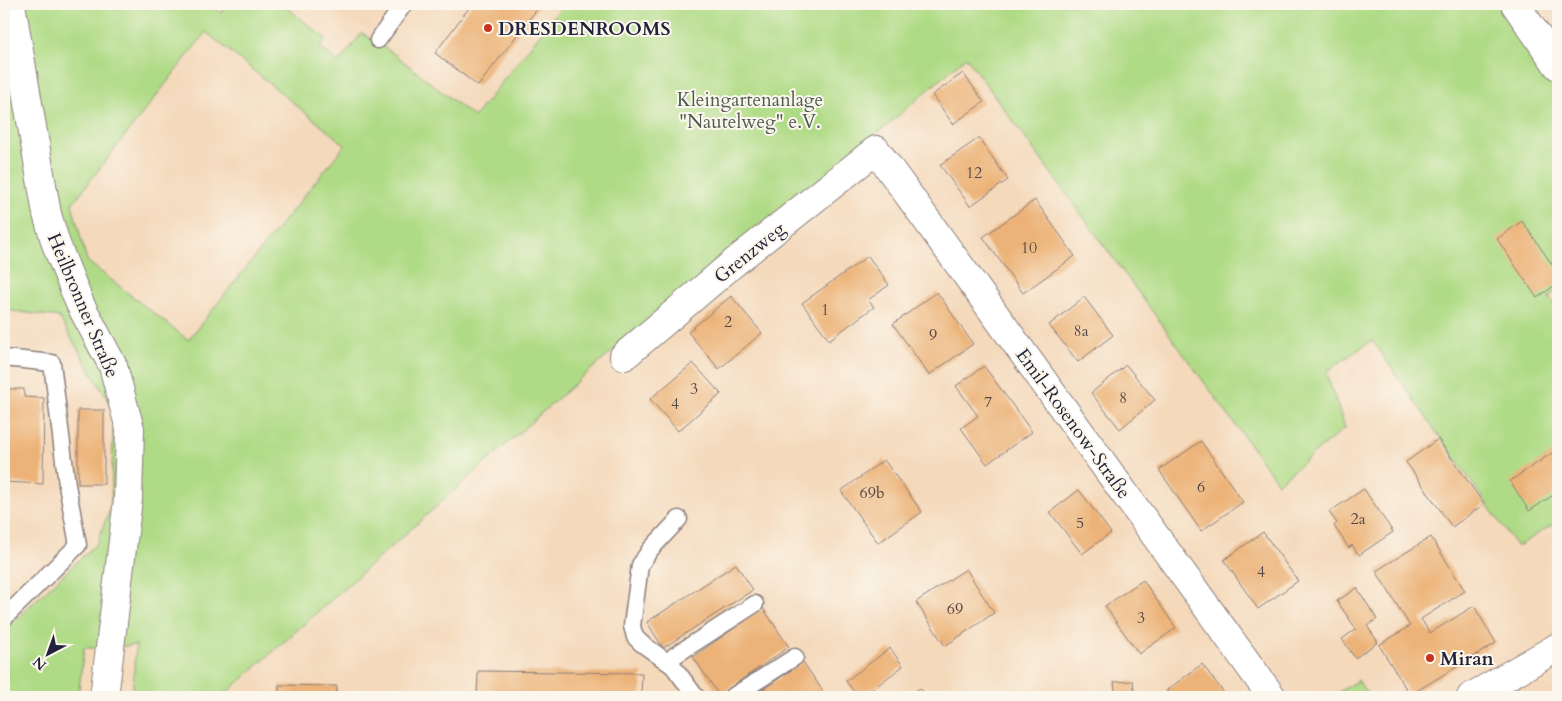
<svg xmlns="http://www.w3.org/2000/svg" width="1562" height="701" viewBox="0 0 1562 701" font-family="Cardo,serif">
<rect width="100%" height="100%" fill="#fbf7ec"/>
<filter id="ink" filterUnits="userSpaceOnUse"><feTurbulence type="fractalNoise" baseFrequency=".02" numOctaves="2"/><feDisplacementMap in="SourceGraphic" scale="10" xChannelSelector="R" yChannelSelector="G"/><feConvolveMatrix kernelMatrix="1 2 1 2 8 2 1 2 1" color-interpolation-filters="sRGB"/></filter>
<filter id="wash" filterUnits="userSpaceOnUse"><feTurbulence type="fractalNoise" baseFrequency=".0096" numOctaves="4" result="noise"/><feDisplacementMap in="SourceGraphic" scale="20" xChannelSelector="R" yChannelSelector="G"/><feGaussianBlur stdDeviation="1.12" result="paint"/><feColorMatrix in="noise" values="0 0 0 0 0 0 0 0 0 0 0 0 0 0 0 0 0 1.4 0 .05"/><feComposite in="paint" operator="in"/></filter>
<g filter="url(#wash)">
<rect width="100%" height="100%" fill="#f4d9bb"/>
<g fill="#b0db86" stroke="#697e60" fill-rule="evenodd">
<path d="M4 4H208L221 13 228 4H282L326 39 320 48 339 62 362 33 394 54 474 117 564 4H1540V14L1558 42V290L1549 297 1558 310V521L1517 547 1372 340 1326 372 1345 428 1278 483 966 57 890 123 582 377 222 697H132L136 645 110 648H84L78 697H4V630L97 543 111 506 114 411 59 317 4 310ZM206 32 345 145 188 340 87 261 72 204Z"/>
<path d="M1358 680 1369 697H1331Z"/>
</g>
<g id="blocks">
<g fill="#ecb277">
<path d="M472 4H541L478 86 435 53Z"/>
<path d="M963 73 984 102 953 124 932 95Z"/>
<path d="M979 138 1008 180 970 206 940 165Z"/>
<path d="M1035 200 1075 256 1023 293 983 237Z"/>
<path d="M1522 221 1558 273V283L1537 298 1497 239Z"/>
<path d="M868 256 889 285 868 300 874 307 829 340 802 303Z"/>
<path d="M937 292 973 344 929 375 893 324Z"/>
<path d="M731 296 762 333 719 369 688 332Z"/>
<path d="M1084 297 1113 335 1078 362 1049 325Z"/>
<path d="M693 363 721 394 678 431 650 399Z"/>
<path d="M1126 365 1155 400 1120 429 1091 393Z"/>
<path d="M984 366 1032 432 987 464 961 428 978 416 956 386Z"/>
<path d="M4 389H24V397L44 398 43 484 4 482Z"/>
<rect x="78" y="410" width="26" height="74"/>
<path d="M1438 439 1484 504 1452 527 1406 462Z"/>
<path d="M1201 441 1243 502 1201 531 1159 470Z"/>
<path d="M1558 449V492L1529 511 1510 481Z"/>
<path d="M884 460 922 512 878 543 841 491Z"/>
<path d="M1364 489 1393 532 1359 555 1352 545 1349 548 1334 526 1337 523 1329 512Z"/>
<path d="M1079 490 1111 533 1082 554 1050 512Z"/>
<path d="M1263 532 1298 581 1258 609 1224 560Z"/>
<path d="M1431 537 1465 591 1421 619 1430 633 1474 606 1496 643 1410 695 1379 645 1410 626 1376 571Z"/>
<path d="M736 564 753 590 663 648 647 622Z"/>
<path d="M966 569 994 613 945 646 916 602Z"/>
<path d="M1143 580 1176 628 1139 654 1105 606Z"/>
<path d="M1357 588 1377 619 1367 626 1378 642 1355 658 1342 639 1356 629 1337 601Z"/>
<path d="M763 608 789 647 719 695 693 657Z"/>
<path d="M890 648 903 666 862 697H858L846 681Z"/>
<path d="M803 662 827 697H752Z"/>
<path d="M1202 664 1227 697H1167V690Z"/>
<path d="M478 671 642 673 641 697H477Z"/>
<path d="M1133 681 1135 697H1116L1114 682Z"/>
<path d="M279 685 337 686 336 697H279Z"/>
<path d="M920 688 927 697H907Z"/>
</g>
</g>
</g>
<g filter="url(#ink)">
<use href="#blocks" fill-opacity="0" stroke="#8b7e7b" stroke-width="1"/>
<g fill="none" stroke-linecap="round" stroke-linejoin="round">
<g stroke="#8b7e7b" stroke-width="19">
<g id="service">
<path d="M378 40 404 4"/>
<path d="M4 358 52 363 67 485 78 545 4 618"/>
<path d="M673 666 641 643 635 637 632 626 640 565 650 550 679 519"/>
<path d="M696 697 673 666 672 661 674 656 755 604"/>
<path d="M732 697 795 657"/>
</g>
</g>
<g stroke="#8b7e7b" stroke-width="30">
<g id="minor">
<path d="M1515 4 1558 66"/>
<path d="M624 356 736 261 876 150 1272 697"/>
</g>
</g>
<g stroke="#8b7e7b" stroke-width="30">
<g id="tertiary">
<path d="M11 4 47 214 56 244 80 304 113 366 130 429 128 499 104 697"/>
<path d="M1471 697 1558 647"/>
</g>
</g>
<use href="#service" stroke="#fff" stroke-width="16"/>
<use href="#minor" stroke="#fff" stroke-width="28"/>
<use href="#tertiary" stroke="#fff" stroke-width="28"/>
</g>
</g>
<g fill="#c8321e" stroke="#fbf7ec" stroke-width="2">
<circle cx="488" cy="28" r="5"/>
<circle cx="1430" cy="658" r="5"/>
</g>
<g text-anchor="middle" stroke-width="4" stroke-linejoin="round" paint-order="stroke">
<g font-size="16" fill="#54464a">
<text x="974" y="178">12</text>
<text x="1029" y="253">10</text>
<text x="825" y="315">1</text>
<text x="728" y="327">2</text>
<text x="1081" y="336">8a</text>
<text x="933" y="340">9</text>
<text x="694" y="394">3</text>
<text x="1123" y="403">8</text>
<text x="988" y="407">7</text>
<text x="675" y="409">4</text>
<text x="1201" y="492">6</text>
<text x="872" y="498">69b</text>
<text x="1358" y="524">2a</text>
<text x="1080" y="528">5</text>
<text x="1261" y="577">4</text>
<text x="955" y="614">69</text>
<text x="1141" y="623">3</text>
</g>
<g font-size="19" font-weight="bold" fill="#22223b" stroke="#fbf7ec" text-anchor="start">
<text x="498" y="35">DRESDENROOMS</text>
<text x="1440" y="665">Miran</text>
</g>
<g font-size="19" fill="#4d5a52" stroke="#fbf7ec">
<text x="750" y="106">Kleingartenanlage<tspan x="750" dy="22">"Nautelweg" e.V.</tspan></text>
</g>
<g font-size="19" fill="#22223b" stroke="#fbf7ec">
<text transform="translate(749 252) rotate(-39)" y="7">Grenzweg</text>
<text transform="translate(84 305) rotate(67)" y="7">Heilbronner Straße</text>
<text transform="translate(1074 423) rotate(54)" y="7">Emil-Rosenow-Straße</text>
</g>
</g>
<rect width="1562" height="701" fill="none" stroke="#fbf7ec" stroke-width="20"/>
<g transform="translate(48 654) rotate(221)" stroke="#fbf7ec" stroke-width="4" paint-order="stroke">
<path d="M0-4L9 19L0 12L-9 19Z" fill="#22223b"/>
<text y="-8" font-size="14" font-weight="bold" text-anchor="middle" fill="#22223b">N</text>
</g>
</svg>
